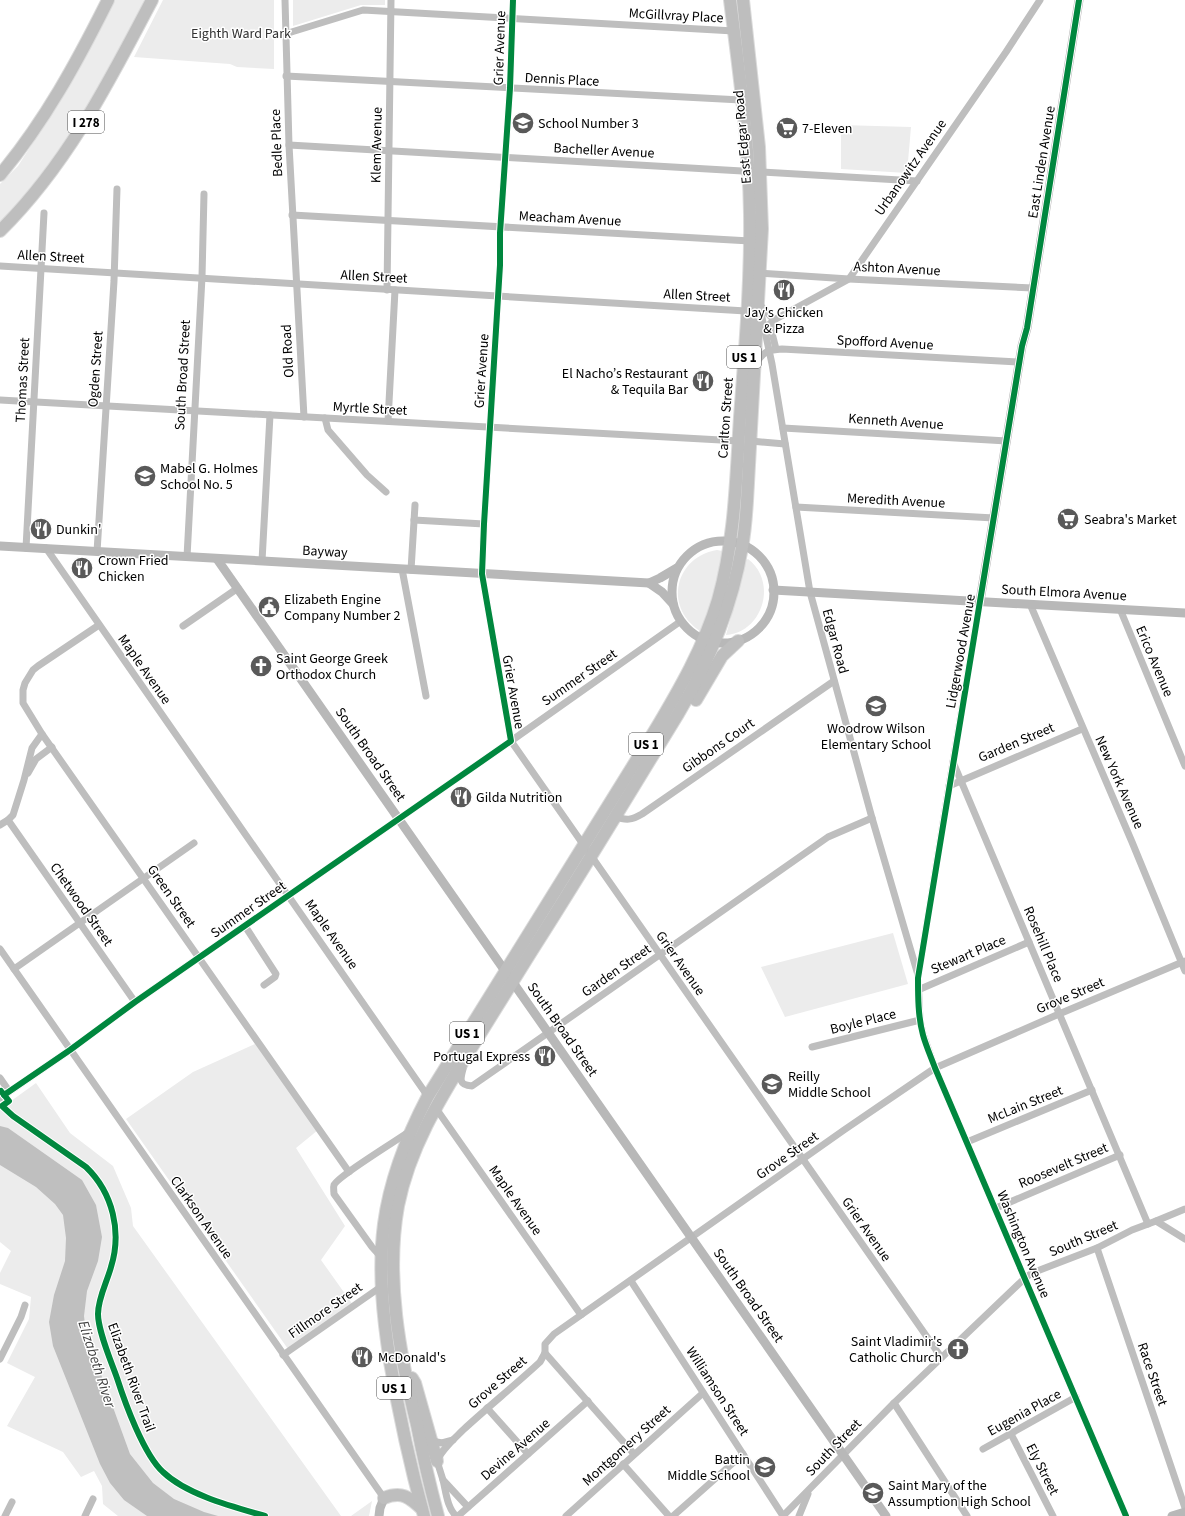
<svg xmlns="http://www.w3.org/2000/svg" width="1185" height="1516" viewBox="0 0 1185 1516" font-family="'Source Sans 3',sans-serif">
<rect width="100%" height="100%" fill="#fff"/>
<g fill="#ececec">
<path d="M115 0H145L91 102 46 170 7 218 0 224V184L18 166 75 77Z"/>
<path d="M163 0H274V69L237 67 230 64 134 57Z"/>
<path d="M293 0H385V5H361L293 26Z"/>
<path d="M841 125 911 127 907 173 841 169Z"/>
<path d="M717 550 722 551C720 568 710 619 700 631 663 607 675 557 717 550Z"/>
<path d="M748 559C778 582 763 632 726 635L742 577 746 560Z"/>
<path d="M893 933 908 984 785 1017 761 967Z"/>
<path d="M257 1043 318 1130 296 1148 345 1226 321 1260 353 1305 288 1349 126 1119 193 1072Z"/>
<path d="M36 1083 70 1133 113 1166 131 1208 133 1226 341 1516H118L103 1504 102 1486 94 1471 81 1477 63 1452 7 1426 35 1377 7 1363 29 1319 31 1297 0 1284V1273L11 1251 0 1242V1109Z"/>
<path d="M372 1501 369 1516H351Z"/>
</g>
<path fill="#bfbfbf" d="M0 1126 8 1128 82 1180 96 1205 102 1237 98 1261 87 1291 84 1316 88 1351 98 1366 130 1454 153 1483 174 1499 204 1512 218 1516H147L124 1500 110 1483 100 1464 53 1346 49 1322 54 1295 65 1261 66 1238 63 1215 55 1204 36 1187 0 1165Z"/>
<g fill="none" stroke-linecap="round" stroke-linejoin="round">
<g stroke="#dbdbdb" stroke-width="14">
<g id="highway">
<path d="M0 175C45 121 77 62 108 0"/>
<path d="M0 231C67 165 109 82 152 0"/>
<path d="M696 700 722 656 738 641"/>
<path d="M412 1378 415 1383 437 1461"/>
<path d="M384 1498C402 1491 409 1497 422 1509"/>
<path d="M424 1516C410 1465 399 1414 390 1362 383 1317 378 1270 384 1224 390 1179 407 1136 428 1096L654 732C679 690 704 647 718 600 735 540 736 479 740 417 745 350 751 281 750 214 749 142 739 71 730 0"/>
<path d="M438 1516C430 1486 423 1456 417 1425 400 1356 385 1278 398 1206 410 1145 443 1094 475 1042 494 1012 512 982 531 952 581 874 629 794 678 714 709 662 732 607 742 547 745 532 746 516 747 501L762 229 759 147 743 0"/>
</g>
</g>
<g stroke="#bebebe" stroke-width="7">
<path d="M285 0 289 145 304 417"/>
<path d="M513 0 510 88 500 233V265L484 524 482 574 511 741 941 1357"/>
<path d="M285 34 363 10 734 31"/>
<path d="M286 76 741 100"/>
<path d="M289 145 917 181"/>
<path d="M292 215 750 241"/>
<path d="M0 266 746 311"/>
<path d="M760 273 849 279 1033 288"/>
<path d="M387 290 391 0"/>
<path d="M759 304 774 320"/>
<path d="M761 313 772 364 810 592 872 818 918 975"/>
<path d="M774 320 771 329 776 349"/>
<path d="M762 331 774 320 849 279 1006 52 1040 0"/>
<path d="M756 363C764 351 768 350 782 349L1020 362"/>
<path d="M0 400 739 441"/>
<path d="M325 418 328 430 367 475 386 492"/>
<path d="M388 421 395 290"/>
<path d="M783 428 1007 441"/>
<path d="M751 441 785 444"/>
<path d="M796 507 994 518"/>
<path d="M414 520 484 524"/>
<path d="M26 548 44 213"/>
<path d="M46 548 429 1098"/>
<path d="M97 552 114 281 117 189"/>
<path d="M187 557 202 277 204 194"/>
<path d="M262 561 270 415"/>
<path d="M402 569 426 696"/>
<path d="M411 570 415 505"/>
<path d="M980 601 949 786 918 978 920 1020 923 1034 935 1068 1126 1516"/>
<path d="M1030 604 1132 842 1185 971"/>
<path d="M1120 609 1185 766"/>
<path d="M99 625 38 666 33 670 25 683 23 690V703L42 734 349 1172"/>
<path d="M183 626 238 588"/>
<path d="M953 762 1148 1224"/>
<path d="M28 773 36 759 52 747"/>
<path d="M949 786 1082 729"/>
<path d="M615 816C626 821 632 820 642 814L834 681"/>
<path d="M8 820 135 1002"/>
<path d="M0 825 8 820 13 815 24 780 32 748 42 734"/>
<path d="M245 926 276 974 275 977 264 985"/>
<path d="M0 949 384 1498"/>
<path d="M14 969 194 843"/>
<path d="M918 990 1029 942"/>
<path d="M812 1047 920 1020"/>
<path d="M463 1069C460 1080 459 1085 472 1086L828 837 872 818"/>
<path d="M0 1078 9 1091"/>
<path d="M0 1098 70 1050 135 1002 511 741 681 621"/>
<path d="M435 1107 581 1315"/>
<path d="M967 1142 1092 1090"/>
<path d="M996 1208 1120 1155"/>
<path d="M1156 1221 1185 1209"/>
<path d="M1097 1248 1185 1508"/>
<path d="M381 1257 372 1247 334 1194C334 1191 333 1188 334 1185 338 1176 399 1139 410 1131"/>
<path d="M631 1281 783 1516"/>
<path d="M545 1353 634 1454"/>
<path d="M283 1355 382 1286"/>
<path d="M0 1359 21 1317 25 1305"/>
<path d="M894 1403 967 1516"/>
<path d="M487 1408 528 1454"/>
<path d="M1011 1434 1053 1516"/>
<path d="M432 1441 442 1443 453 1440"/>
<path d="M983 1449 1076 1397"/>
<path d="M623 1464 669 1516"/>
<path d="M443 1480C446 1492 447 1507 456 1516"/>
<path d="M468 1507 443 1480 437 1461C442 1449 454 1439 463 1430 488 1407 515 1385 540 1362L545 1353V1344L554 1334 844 1130 935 1068 1059 1014 1185 961"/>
<path d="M5 1516 12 1502"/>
<path d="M85 1516 93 1499"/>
<path d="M458 1516 588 1401"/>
<path d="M566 1516 703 1393"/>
<path d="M673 1516 743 1454"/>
<path d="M783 1516 894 1403 1025 1278 1032 1273 1097 1248 1132 1230 1156 1221 1185 1239"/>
<path d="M799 1516 808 1494"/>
</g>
<g stroke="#b8b8b8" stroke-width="9">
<circle cx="723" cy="592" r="51"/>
<path d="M0 546 649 583 660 578 677 568"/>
<path d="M217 559 886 1516"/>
<path d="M649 583 662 592 673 604"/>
<path d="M773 590 1185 613"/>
<path d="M980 601 1022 346 1027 328 1079 0"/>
<path d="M379 1516 380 1508 384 1498"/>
<path d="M1172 1516 1185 1512"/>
</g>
<use href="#highway" stroke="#bebebe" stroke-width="12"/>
<g stroke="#fff" stroke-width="8">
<g id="cycleway">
<path d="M1079 0 1027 328 1022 346 918 978C918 996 918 1017 923 1035 926 1046 931 1057 935 1068L1126 1516"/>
<path d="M1 1091 9 1101 2 1106 13 1116 86 1167C113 1193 122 1232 111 1267 107 1282 98 1298 98 1314 98 1331 111 1361 117 1378 125 1403 144 1455 163 1472 187 1495 234 1507 265 1516"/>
<path d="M4 1095 70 1050 135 1002 511 741 482 574 484 524 500 265V233L510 88 513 0"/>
</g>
</g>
<use href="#cycleway" stroke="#00873e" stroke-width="6"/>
</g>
<defs>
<g id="school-disc" transform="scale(1.15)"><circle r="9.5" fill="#595959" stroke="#fff"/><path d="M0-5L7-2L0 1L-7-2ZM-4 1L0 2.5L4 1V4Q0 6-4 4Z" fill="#fff"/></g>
<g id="supermarket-disc" transform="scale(1.15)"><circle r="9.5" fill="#595959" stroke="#fff"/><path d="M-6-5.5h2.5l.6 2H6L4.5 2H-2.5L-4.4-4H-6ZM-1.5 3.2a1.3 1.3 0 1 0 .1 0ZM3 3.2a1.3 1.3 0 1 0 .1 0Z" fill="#fff"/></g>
<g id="restaurant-disc" transform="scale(1.15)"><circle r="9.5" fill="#595959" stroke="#fff"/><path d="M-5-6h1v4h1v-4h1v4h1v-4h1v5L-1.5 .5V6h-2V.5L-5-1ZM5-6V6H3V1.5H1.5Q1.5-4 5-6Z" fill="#fff"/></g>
<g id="civic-disc" transform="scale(1.15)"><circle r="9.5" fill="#595959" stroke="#fff"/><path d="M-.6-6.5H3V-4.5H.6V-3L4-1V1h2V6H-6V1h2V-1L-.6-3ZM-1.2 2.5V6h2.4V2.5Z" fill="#fff"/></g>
<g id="church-disc" transform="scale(1.15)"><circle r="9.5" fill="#595959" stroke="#fff"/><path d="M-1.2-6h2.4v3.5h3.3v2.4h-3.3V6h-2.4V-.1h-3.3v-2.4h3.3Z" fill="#fff"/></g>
</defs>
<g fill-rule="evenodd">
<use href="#school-disc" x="523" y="123"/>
<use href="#supermarket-disc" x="787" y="128"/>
<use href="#restaurant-disc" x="784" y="290"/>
<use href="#restaurant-disc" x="703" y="381"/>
<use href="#school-disc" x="145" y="476"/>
<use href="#supermarket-disc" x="1068" y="519"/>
<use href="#restaurant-disc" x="41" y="529"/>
<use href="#restaurant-disc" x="82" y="568"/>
<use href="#civic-disc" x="269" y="607"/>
<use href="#church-disc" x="261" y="666"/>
<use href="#school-disc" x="876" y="706"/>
<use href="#restaurant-disc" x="461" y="797"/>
<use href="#restaurant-disc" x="545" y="1056"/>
<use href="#school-disc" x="772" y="1084"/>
<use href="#church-disc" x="958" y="1349"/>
<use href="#restaurant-disc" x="362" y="1357"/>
<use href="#school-disc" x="765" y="1467"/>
<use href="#school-disc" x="873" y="1493"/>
</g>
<g text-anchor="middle" stroke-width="3" stroke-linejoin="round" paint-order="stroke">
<g fill="#fff" stroke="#4c4c4c" stroke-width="1">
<rect x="68" y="111" width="36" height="22" rx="3"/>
<rect x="727" y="346" width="34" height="22" rx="3"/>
<rect x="629" y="733" width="34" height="22" rx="3"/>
<rect x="450" y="1022" width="34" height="22" rx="3"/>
<rect x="377" y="1377" width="34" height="22" rx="3"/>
</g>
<g font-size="13" font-weight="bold" fill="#000">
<text x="86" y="127">I 278</text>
<text x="744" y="362">US 1</text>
<text x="646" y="749">US 1</text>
<text x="467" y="1038">US 1</text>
<text x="394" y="1393">US 1</text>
</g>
<g font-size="14" fill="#000" stroke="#fff">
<text transform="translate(676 15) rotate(3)" y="5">McGillvray Place</text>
<text transform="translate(499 48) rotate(-88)" y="5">Grier Avenue</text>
<text transform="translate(562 79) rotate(3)" y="5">Dennis Place</text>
<text transform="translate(742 137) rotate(-95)" y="5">East Edgar Road</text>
<text transform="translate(276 143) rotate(-92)" y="5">Bedle Place</text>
<text transform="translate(376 145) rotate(-89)" y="5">Klem Avenue</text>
<text transform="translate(604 150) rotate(3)" y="5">Bacheller Avenue</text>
<text transform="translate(1041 162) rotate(-81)" y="5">East Linden Avenue</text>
<text transform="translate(910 167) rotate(-55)" y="5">Urbanowitz Avenue</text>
<text transform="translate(570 218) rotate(3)" y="5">Meacham Avenue</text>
<text transform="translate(51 256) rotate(3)" y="5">Allen Street</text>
<text transform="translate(897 268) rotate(3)" y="5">Ashton Avenue</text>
<text transform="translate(374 276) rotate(3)" y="5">Allen Street</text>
<text transform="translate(697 295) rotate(3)" y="5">Allen Street</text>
<text transform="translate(885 342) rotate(3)" y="5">Spofford Avenue</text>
<text transform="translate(287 351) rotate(-93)" y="5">Old Road</text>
<text transform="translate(95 369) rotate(-86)" y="5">Ogden Street</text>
<text transform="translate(481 371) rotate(-86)" y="5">Grier Avenue</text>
<text transform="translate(182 375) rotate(-87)" y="5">South Broad Street</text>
<text transform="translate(22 380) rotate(-87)" y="5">Thomas Street</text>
<text transform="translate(370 408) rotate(3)" y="5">Myrtle Street</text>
<text transform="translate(725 418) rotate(-86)" y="5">Carlton Street</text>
<text transform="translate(896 421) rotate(4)" y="5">Kenneth Avenue</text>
<text transform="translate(896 500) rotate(3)" y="5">Meredith Avenue</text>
<text transform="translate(325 551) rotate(3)" y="5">Bayway</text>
<text transform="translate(1064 592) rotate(3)" y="5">South Elmora Avenue</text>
<text transform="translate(836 641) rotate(75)" y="5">Edgar Road</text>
<text transform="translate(960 651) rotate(-80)" y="5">Lidgerwood Avenue</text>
<text transform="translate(1155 661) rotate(67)" y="5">Erico Avenue</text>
<text transform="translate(145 669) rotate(55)" y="5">Maple Avenue</text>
<text transform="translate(579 677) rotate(-35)" y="5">Summer Street</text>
<text transform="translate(514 692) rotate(80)" y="5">Grier Avenue</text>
<text transform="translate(1016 742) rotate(-23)" y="5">Garden Street</text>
<text transform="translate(718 745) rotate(-35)" y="5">Gibbons Court</text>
<text transform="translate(371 754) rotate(55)" y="5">South Broad Street</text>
<text transform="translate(1120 782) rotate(66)" y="5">New York Avenue</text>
<text transform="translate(172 896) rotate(55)" y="5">Green Street</text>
<text transform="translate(82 904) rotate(55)" y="5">Chetwood Street</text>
<text transform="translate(248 909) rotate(-35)" y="5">Summer Street</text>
<text transform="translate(332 934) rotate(55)" y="5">Maple Avenue</text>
<text transform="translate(1044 944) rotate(67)" y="5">Rosehill Place</text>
<text transform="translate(968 954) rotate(-23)" y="5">Stewart Place</text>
<text transform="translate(681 963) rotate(55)" y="5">Grier Avenue</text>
<text transform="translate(616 970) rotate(-35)" y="5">Garden Street</text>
<text transform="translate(1070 995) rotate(-23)" y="5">Grove Street</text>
<text transform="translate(863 1021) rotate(-14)" y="5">Boyle Place</text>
<text transform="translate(563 1029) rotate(55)" y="5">South Broad Street</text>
<text transform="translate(1025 1104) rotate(-22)" y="5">McLain Street</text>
<text transform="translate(787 1155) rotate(-35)" y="5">Grove Street</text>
<text transform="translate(1063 1165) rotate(-23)" y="5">Roosevelt Street</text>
<text transform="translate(516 1200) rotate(55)" y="5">Maple Avenue</text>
<text transform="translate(202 1217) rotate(55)" y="5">Clarkson Avenue</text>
<text transform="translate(867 1229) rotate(55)" y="5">Grier Avenue</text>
<text transform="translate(1083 1238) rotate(-23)" y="5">South Street</text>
<text transform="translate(1024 1244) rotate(67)" y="5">Washington Avenue</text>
<text transform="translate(749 1295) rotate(55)" y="5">South Broad Street</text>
<text transform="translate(325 1310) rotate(-35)" y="5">Fillmore Street</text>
<text transform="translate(1153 1374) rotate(71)" y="5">Race Street</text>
<text transform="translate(132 1377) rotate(70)" y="5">Elizabeth River Trail</text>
<text transform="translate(497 1382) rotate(-41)" y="5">Grove Street</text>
<text transform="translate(718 1391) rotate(57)" y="5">Williamson Street</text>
<text transform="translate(1024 1412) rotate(-29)" y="5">Eugenia Place</text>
<text transform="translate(626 1445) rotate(-42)" y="5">Montgomery Street</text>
<text transform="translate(833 1447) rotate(-46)" y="5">South Street</text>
<text transform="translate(515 1449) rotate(-41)" y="5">Devine Avenue</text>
<text transform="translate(1043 1469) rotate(63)" y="5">Ely Street</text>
</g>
<g font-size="14" fill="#333" stroke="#fff">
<text x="241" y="38">Eighth Ward Park</text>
</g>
<g font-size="14" fill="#000" stroke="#fff" text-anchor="start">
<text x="538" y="128">School Number 3</text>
<text x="802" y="133">7-Eleven</text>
<text x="784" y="317" text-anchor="middle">Jay's Chicken<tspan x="784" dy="16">&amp; Pizza</tspan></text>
<text x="688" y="378" text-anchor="end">El Nacho’s Restaurant<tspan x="688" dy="16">&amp; Tequila Bar</tspan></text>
<text x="160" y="473">Mabel G. Holmes<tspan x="160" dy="16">School No. 5</tspan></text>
<text x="1084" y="524">Seabra's Market</text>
<text x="56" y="534">Dunkin'</text>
<text x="98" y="565">Crown Fried<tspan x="98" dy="16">Chicken</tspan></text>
<text x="284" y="604">Elizabeth Engine<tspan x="284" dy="16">Company Number 2</tspan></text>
<text x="276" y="663">Saint George Greek<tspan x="276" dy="16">Orthodox Church</tspan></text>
<text x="876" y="733" text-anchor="middle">Woodrow Wilson<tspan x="876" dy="16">Elementary School</tspan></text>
<text x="476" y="802">Gilda Nutrition</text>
<text x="530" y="1061" text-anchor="end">Portugal Express</text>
<text x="788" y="1081">Reilly<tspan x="788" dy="16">Middle School</tspan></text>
<text x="942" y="1346" text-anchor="end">Saint Vladimir's<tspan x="942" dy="16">Catholic Church</tspan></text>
<text x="378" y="1362">McDonald's</text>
<text x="750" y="1464" text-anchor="end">Battin<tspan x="750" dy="16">Middle School</tspan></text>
<text x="888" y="1490">Saint Mary of the<tspan x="888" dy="16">Assumption High School</tspan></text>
</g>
<g font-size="15" font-style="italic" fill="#444" stroke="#fff">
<text transform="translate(97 1364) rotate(72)" y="5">Elizabeth River</text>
</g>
</g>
</svg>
